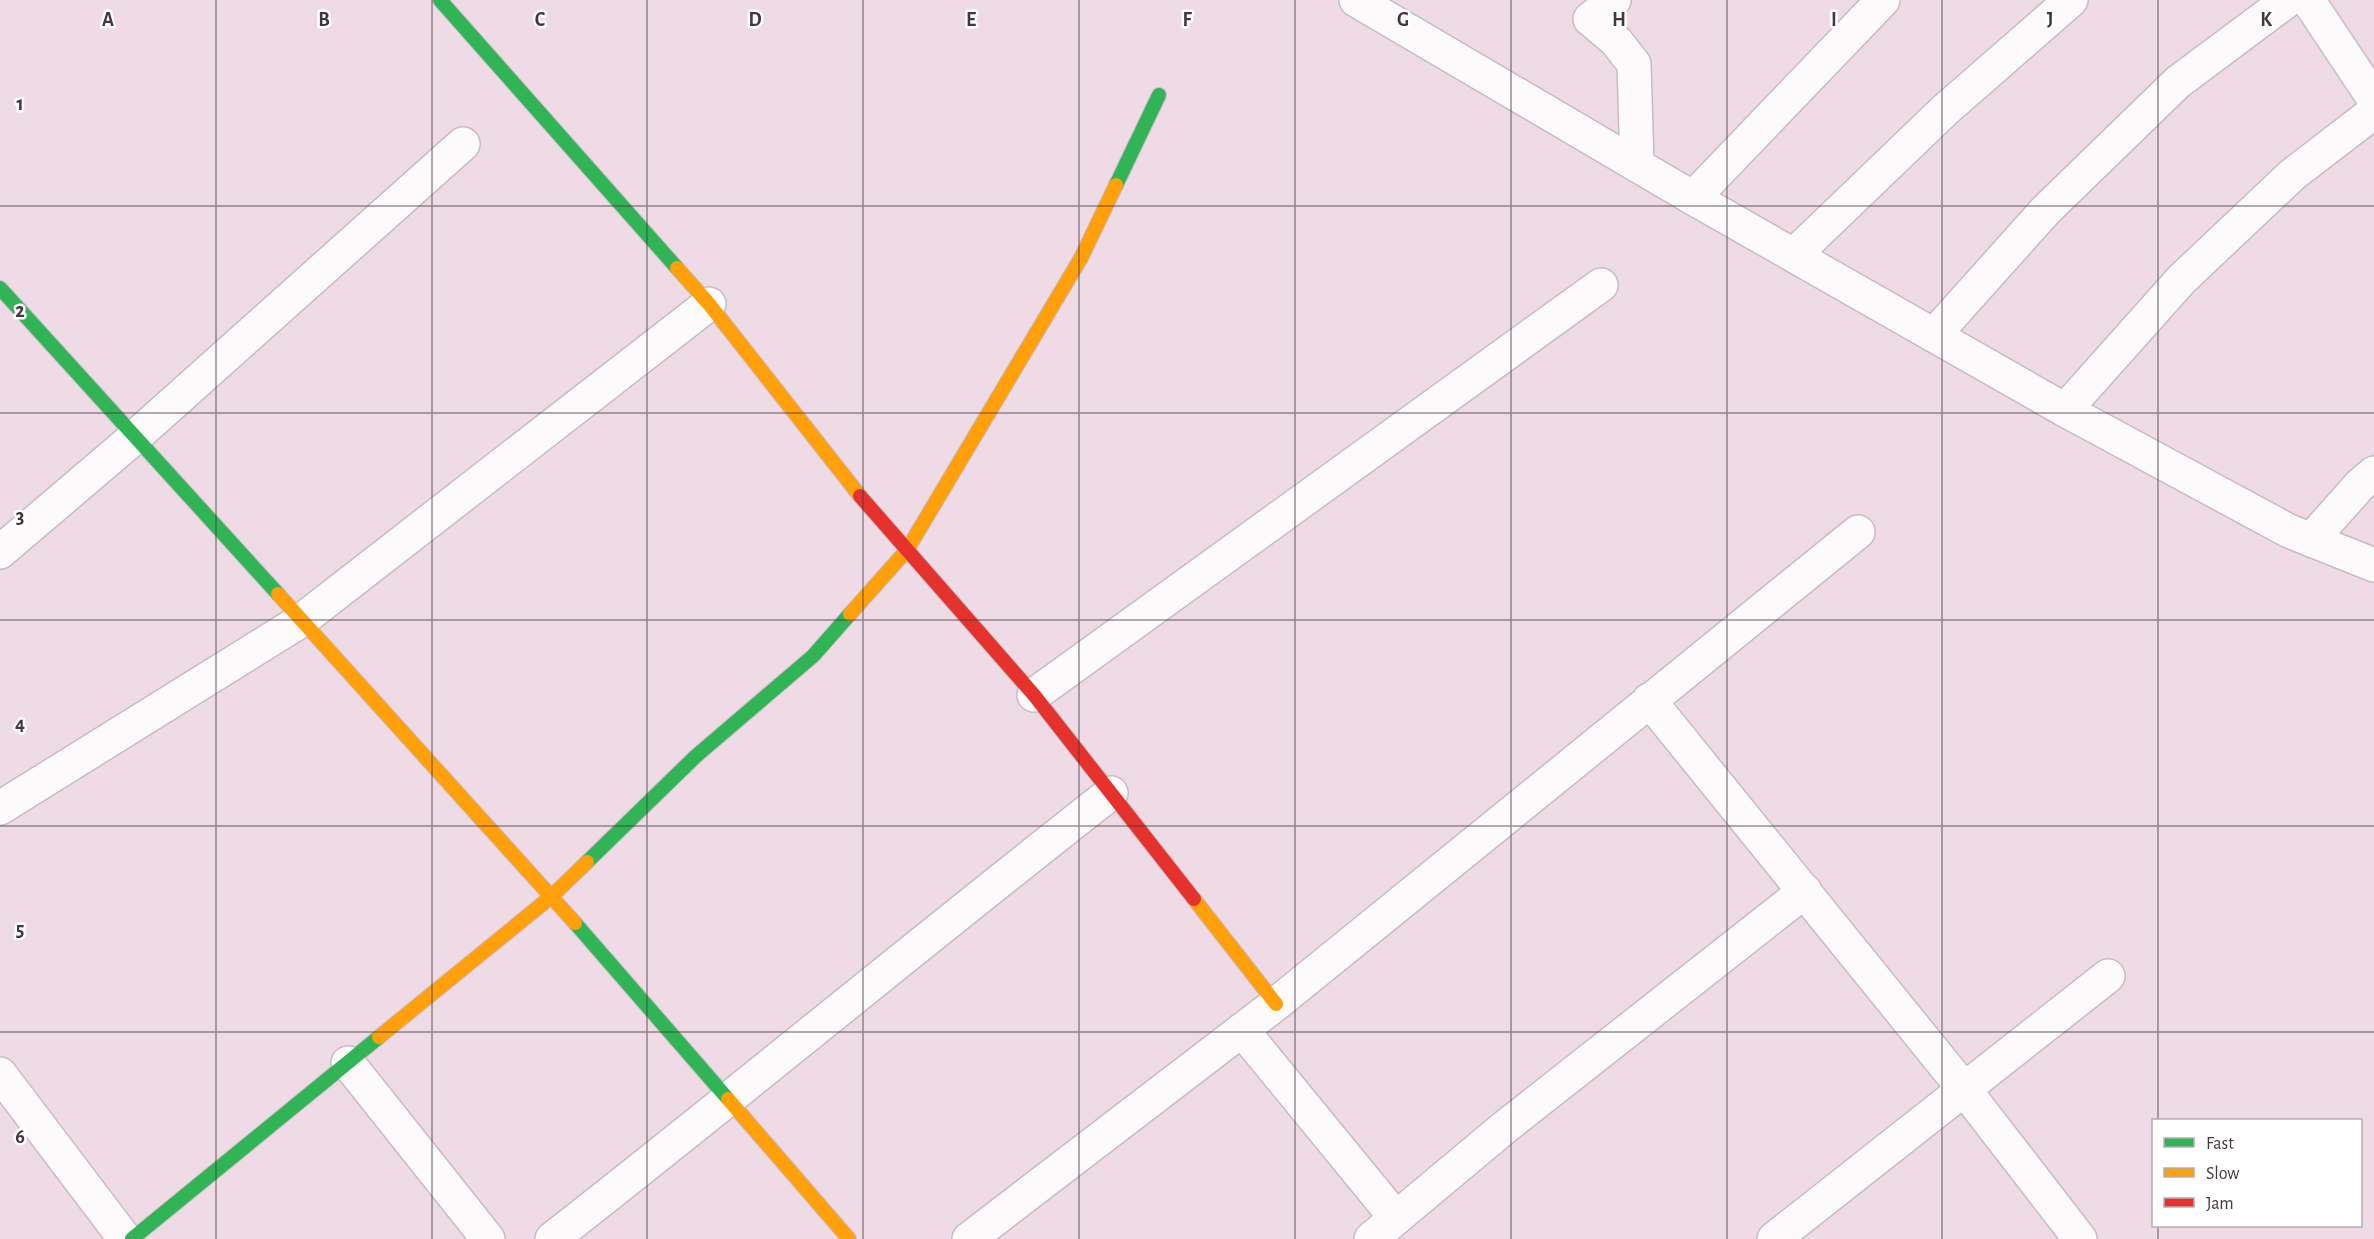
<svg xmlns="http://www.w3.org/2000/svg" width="2374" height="1239" viewBox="0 0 2374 1239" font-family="'Alegreya Sans',sans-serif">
<rect width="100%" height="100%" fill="#eedbe5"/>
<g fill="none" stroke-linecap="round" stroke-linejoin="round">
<g stroke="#c9bbc2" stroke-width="36">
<g id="street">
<path d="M1356 0 1693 198 2065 410 2289 531 2374 565"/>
<path d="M1614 0 1590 19 1616 41 1634 64 1637 165"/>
<path d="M2308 0 2374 99"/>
<path d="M1693 198 1883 0"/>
<path d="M1794 255 1945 110 2071 0"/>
<path d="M1934 335 2046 210 2178 82 2288 0"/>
<path d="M2065 410 2181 280 2292 175 2374 112"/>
<path d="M2311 540 2360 485 2374 473"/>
<path d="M0 552 135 437 463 144"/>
<path d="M1034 695 1601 285"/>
<path d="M1649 700 1964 1089 2080 1239"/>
<path d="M0 808 302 620 709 304"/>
<path d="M1242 1030 1396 1218"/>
<path d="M348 1063 488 1239"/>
<path d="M0 1074 125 1239"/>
<path d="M552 1239C740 1092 923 940 1111 793"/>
<path d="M969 1239 1276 1004 1858 532"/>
<path d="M1371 1239 1505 1127 1805 891"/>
<path d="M1774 1239 2108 976"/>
</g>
</g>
<g stroke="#c9bbc2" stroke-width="16">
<g id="fast">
<path d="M440 0 677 268"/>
<path d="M1116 185 1159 95"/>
<path d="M0 288 278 594"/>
<path d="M587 862 696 756 813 656 850 614"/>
<path d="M575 923 728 1099"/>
<path d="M132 1239 379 1037"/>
</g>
</g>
<g stroke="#c9bbc2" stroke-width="16">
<g id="slow">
<path d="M677 268 709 304 860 496"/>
<path d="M278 594 575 923"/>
<path d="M850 614 907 550 1081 258 1116 185"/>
<path d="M1194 899 1276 1004"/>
<path d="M379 1037 552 896 587 862"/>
<path d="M728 1099 849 1239"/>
</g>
</g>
<g stroke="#c9bbc2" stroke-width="16">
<path id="jam" d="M860 496 1034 695 1194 899"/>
</g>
<use href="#street" stroke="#fcfafb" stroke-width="33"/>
<use href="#fast" stroke="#30b455" stroke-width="14"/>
<use href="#slow" stroke="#ff9f0a" stroke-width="14"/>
<use href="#jam" stroke="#e5322d" stroke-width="14"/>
</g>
<path fill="none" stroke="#44363e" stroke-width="1.5" stroke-opacity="0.55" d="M216 0V1239M432 0V1239M647 0V1239M863 0V1239M1079 0V1239M1295 0V1239M1511 0V1239M1727 0V1239M1942 0V1239M2158 0V1120M0 206H2374M0 413H2374M0 620H2374M0 826H2374M0 1032H2374M2158 1226V1239"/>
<g font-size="20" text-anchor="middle" font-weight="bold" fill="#44363e" stroke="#fff" stroke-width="5" stroke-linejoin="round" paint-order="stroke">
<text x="108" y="26">A</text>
<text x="324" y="26">B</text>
<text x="540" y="26">C</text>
<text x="755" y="26">D</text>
<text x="971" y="26">E</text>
<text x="1187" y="26">F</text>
<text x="1403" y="26">G</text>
<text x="1619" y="26">H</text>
<text x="1834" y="26">I</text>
<text x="2050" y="26">J</text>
<text x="2266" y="26">K</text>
<text x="20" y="110">1</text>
<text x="20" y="317">2</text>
<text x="20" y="523">3</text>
<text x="20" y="730">4</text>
<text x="20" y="936">5</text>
<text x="20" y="1143">6</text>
</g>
<rect x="2152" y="1119" width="210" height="108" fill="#ffffff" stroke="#b4afb2" stroke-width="1.5"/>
<rect x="2164" y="1138" width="30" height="9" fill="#30b455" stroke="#b4afb2" stroke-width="1.5"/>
<text x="2206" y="1149" font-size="18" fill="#44363e">Fast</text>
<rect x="2164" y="1168" width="30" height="9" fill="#ff9f0a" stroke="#b4afb2" stroke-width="1.5"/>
<text x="2206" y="1179" font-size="18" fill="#44363e">Slow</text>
<rect x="2164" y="1198" width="30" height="9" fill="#e5322d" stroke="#b4afb2" stroke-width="1.5"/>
<text x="2206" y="1209" font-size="18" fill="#44363e">Jam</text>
</svg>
